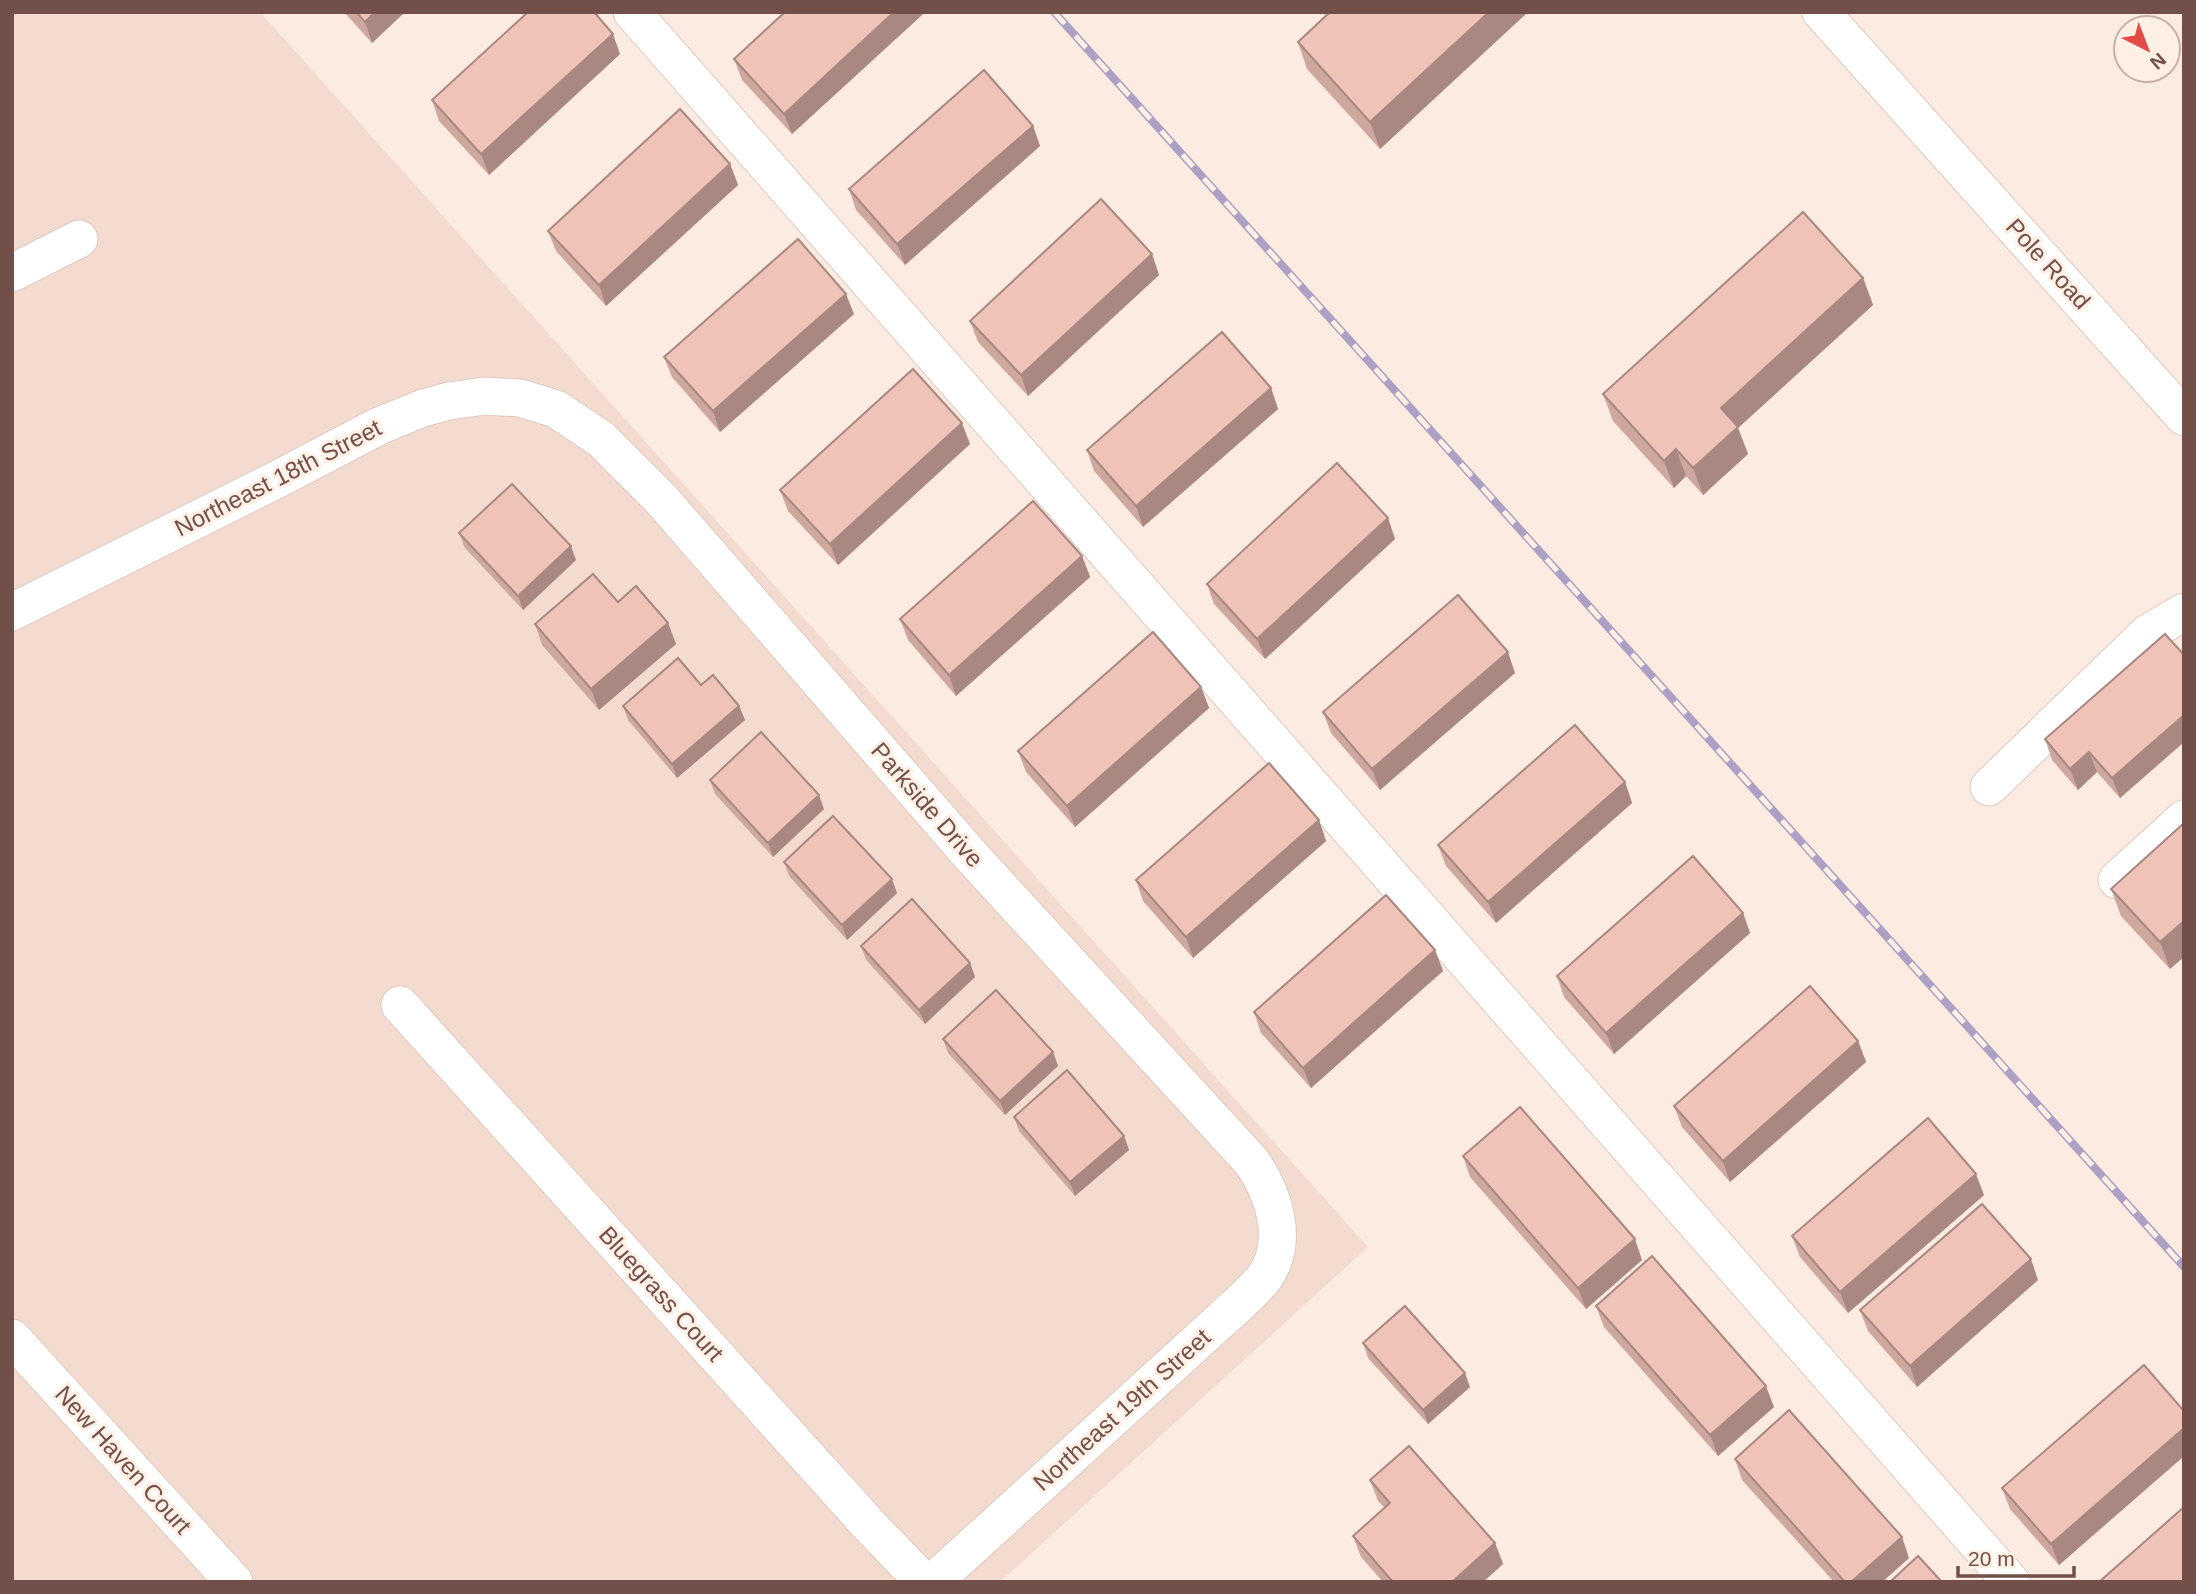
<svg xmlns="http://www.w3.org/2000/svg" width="2196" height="1594" viewBox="0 0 2196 1594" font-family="Arial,sans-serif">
<rect width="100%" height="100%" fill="#fcebe0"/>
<path fill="#f3dccf" d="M12 12H260L1368 1247 1000 1582H12Z"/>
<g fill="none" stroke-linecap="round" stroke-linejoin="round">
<g stroke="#e1c8bf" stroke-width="39">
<g id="minor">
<path d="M632 12 2011 1582"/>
<path d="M1821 12 2184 417"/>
<path d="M12 273 79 239"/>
<path d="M12 612 280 478 379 426 423 408 449 401 485 396 520 398 556 409 601 439 661 499 972 857 1251 1161C1274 1193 1290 1242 1264 1278 1252 1293 1235 1307 1221 1320L933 1582"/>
<path d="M1989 787 2148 633 2184 612"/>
<path d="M2117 880 2184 819"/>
<path d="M400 1005 869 1525 924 1582"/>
<path d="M12 1338 234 1582"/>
</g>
</g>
<use href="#minor" stroke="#fff" stroke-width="37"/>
<g stroke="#aca0c4" stroke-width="8">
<path id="rail" d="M1054 12 2184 1267"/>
</g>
<use href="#rail" stroke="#fff0e6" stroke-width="5" stroke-dasharray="16" stroke-linecap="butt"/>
</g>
<g fill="#cea89e">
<path d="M344 12H405L372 43Z"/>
<path d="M785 12H922L923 14 792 134 742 80 734 59Z"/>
<path d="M1330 12H1528L1380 149 1307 69 1298 42Z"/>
<path d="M620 54 489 175 439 121 432 100Z"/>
<path d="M1033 126 1040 146 905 265 856 210 849 189Z"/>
<path d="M730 164 738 185 606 306 556 251 548 231Z"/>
<path d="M1152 254 1159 275 1028 396 978 342 970 321Z"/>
<path d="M1863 278 1873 305 1738 428 1748 454 1703 495 1686 476 1674 488 1613 421 1603 394Z"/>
<path d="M854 314 720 432 672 377 664 357Z"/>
<path d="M1271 388 1278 409 1143 527 1094 471 1087 450Z"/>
<path d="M970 444 838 565 788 511 780 490Z"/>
<path d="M1388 518 1395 539 1265 659 1214 604 1207 584Z"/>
<path d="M459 533 576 560 523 610 465 548Z"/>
<path d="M1082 556 1090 577 956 696 908 640 900 619Z"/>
<path d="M618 602 668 623 676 644 599 710 542 645 535 624Z"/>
<path d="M2184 655V742L2120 798 2097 772 2078 790 2052 760 2045 739Z"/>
<path d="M1515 673 1380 790 1331 733 1323 712Z"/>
<path d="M701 685 739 706 745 720 677 778 628 720 623 706Z"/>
<path d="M1201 687 1209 708 1075 827 1026 772 1018 751Z"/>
<path d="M710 780 824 809 773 857 715 794Z"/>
<path d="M1625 782 1632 803 1496 923 1446 866 1438 845Z"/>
<path d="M1319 820 1326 841 1193 958 1143 901 1136 880Z"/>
<path d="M2184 823 2170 969 2121 916 2111 889Z"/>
<path d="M784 862 897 893 847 940 789 876Z"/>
<path d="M1743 913 1750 933 1614 1054 1564 997 1557 976Z"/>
<path d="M861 946 970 963 975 977 925 1024 866 960Z"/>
<path d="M1435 950 1443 971 1311 1088 1261 1033 1254 1012Z"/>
<path d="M943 1039 1053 1052 1058 1066 1005 1115 948 1053Z"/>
<path d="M1858 1041 1866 1062 1730 1182 1682 1127 1674 1106Z"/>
<path d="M1014 1117 1124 1136 1129 1150 1075 1196 1019 1131Z"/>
<path d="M1463 1156 1642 1260 1586 1309 1470 1177Z"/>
<path d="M1984 1195 1848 1313 1800 1257 1792 1236Z"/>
<path d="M2038 1280 1917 1387 1868 1331 1860 1310Z"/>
<path d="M1596 1306 1774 1407 1718 1456 1604 1327Z"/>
<path d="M1363 1343 1470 1387 1428 1424 1368 1358Z"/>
<path d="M2184 1411V1456L2059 1565 2010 1509 2002 1488Z"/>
<path d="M1735 1459 1909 1558 1882 1582H1834L1742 1480Z"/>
<path d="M1370 1480 1495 1543 1503 1564 1483 1582H1383L1361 1557 1353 1536 1385 1508 1378 1501Z"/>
</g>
<g fill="#a88881">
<path d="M375 12H405L372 43 365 22Z"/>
<path d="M894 12H922L923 14 792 134 784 114Z"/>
<path d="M1489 12H1528L1380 149 1370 122Z"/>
<path d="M613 34 620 54 489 175 481 154Z"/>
<path d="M1033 126 1040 146 905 265 897 244Z"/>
<path d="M730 164 738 185 606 306 599 285Z"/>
<path d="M1152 254 1159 275 1028 396 1021 375Z"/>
<path d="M1863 278 1873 305 1738 428 1748 454 1703 495 1693 468 1721 408Z"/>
<path d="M846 294 854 314 720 432 713 411Z"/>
<path d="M1271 388 1278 409 1143 527 1136 506Z"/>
<path d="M962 423 970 444 838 565 830 544Z"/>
<path d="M1676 449 1686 476 1674 488 1664 461Z"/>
<path d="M1388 518 1395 539 1265 659 1257 639Z"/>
<path d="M571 546 576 560 523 610 518 596Z"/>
<path d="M1082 556 1090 577 956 696 949 675Z"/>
<path d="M668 623 676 644 599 710 591 689Z"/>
<path d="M1508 652 1515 673 1380 790 1372 769Z"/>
<path d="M1201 687 1209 708 1075 827 1067 806Z"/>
<path d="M739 706 745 720 677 778 672 764Z"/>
<path d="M2184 715V742L2120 798 2112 778Z"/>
<path d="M2089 752 2097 772 2078 790 2070 769Z"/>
<path d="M1625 782 1632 803 1496 923 1488 902Z"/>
<path d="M819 795 824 809 773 857 768 843Z"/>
<path d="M1319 820 1326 841 1193 958 1186 937Z"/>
<path d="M892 879 897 893 847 940 842 925Z"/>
<path d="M1743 913 1750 933 1614 1054 1606 1033Z"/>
<path d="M2184 921V957L2170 969 2160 942Z"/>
<path d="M1435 950 1443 971 1311 1088 1303 1068Z"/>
<path d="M970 963 975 977 925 1024 919 1010Z"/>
<path d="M1858 1041 1866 1062 1730 1182 1723 1161Z"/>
<path d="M1053 1052 1058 1066 1005 1115 1000 1101Z"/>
<path d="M1124 1136 1129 1150 1075 1196 1070 1182Z"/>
<path d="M1976 1174 1984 1195 1848 1313 1840 1292Z"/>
<path d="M1635 1239 1642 1260 1586 1309 1578 1288Z"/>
<path d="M2031 1259 2038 1280 1917 1387 1910 1366Z"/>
<path d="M1465 1373 1470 1387 1428 1424 1423 1410Z"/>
<path d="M1766 1386 1774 1407 1718 1456 1710 1435Z"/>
<path d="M2184 1428V1456L2059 1565 2051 1544Z"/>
<path d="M1902 1537 1909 1558 1882 1582H1851Z"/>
<path d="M1495 1543 1503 1564 1483 1582H1452Z"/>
</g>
<g fill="#f0c3b8" stroke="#a88881" stroke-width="2">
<path d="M356 12H375L365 22Z"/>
<path d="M528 12H594L613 34 481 154 432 100Z"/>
<path d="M785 12H894L784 114 734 59Z"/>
<path d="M1330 12H1489L1370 122 1298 42Z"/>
<path d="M984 70 1033 126 897 244 849 189Z"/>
<path d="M680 109 730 164 599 285 548 231Z"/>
<path d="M1101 199 1152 254 1021 375 970 321Z"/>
<path d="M1803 212 1863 278 1721 408 1738 427 1693 468 1676 449 1664 461 1603 394Z"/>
<path d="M798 239 846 294 713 411 664 357Z"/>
<path d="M1222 332 1271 388 1136 506 1087 450Z"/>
<path d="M913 369 962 423 830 544 780 490Z"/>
<path d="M1337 463 1388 518 1257 639 1207 584Z"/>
<path d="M512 484 571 546 518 596 459 533Z"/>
<path d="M1033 501 1082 556 949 675 900 619Z"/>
<path d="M593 574 618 602 636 586 668 623 591 689 535 624Z"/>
<path d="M1458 595 1508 652 1372 769 1323 712Z"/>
<path d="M1153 632 1201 687 1067 806 1018 751Z"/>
<path d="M2165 634 2184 655V715L2112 778 2089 752 2070 769 2045 739Z"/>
<path d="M678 658 701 685 713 675 739 706 672 764 623 706Z"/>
<path d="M1575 725 1625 782 1488 902 1438 845Z"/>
<path d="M761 732 819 795 768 843 710 780Z"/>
<path d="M1269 763 1319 820 1186 937 1136 880Z"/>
<path d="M833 816 892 879 842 925 784 862Z"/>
<path d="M2184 823V921L2160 942 2111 889Z"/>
<path d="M1693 856 1743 913 1606 1033 1557 976Z"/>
<path d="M1386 895 1435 950 1303 1068 1254 1012Z"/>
<path d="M912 899 970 963 919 1010 861 946Z"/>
<path d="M1810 986 1858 1041 1723 1161 1674 1106Z"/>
<path d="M996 990 1053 1052 1000 1101 943 1039Z"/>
<path d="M1067 1070 1124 1136 1070 1182 1014 1117Z"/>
<path d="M1520 1107 1635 1239 1578 1288 1463 1156Z"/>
<path d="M1928 1118 1976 1174 1840 1292 1792 1236Z"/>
<path d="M1982 1204 2031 1259 1910 1366 1860 1310Z"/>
<path d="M1652 1256 1766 1386 1710 1435 1596 1306Z"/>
<path d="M1405 1306 1465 1373 1423 1410 1363 1343Z"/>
<path d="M2144 1365 2184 1411V1428L2051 1544 2002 1488Z"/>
<path d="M1789 1410 1902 1537 1851 1582H1845L1735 1459Z"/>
<path d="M1409 1446 1495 1543 1452 1582H1393L1353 1536 1390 1503 1370 1480Z"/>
<path d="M2184 1507V1582H2099Z"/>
<path d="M1918 1556 1942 1582H1890Z"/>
</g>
<g text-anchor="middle" stroke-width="6" stroke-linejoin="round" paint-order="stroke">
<g font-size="24" fill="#724f48" stroke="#fff0e6">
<text transform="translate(2048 264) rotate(48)" y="8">Pole Road</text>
<text transform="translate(278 478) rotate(-27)" y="8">Northeast 18th Street</text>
<text transform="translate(927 805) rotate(49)" y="8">Parkside Drive</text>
<text transform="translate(661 1294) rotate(48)" y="8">Bluegrass Court</text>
<text transform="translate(1122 1410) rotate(-42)" y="8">Northeast 19th Street</text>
<text transform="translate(123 1460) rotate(48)" y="8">New Haven Court</text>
</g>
</g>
<rect width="2196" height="1594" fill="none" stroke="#724f48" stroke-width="28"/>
<g transform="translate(2147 49) rotate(138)"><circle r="33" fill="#fff0e6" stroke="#c7b0a7" stroke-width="2"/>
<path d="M0-5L12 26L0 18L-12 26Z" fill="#e54a46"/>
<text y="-10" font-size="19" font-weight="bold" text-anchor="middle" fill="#724f48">N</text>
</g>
<path d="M1958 1566v10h116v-10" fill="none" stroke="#724f48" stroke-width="3.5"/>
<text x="1968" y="1566" font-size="21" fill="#724f48" stroke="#fff0e6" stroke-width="5" paint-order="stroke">20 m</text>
</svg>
